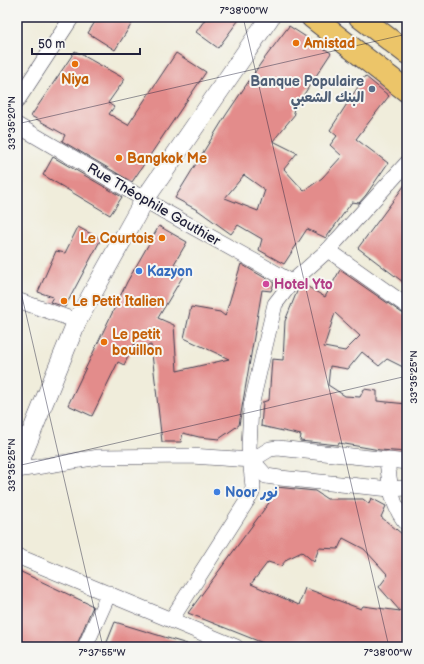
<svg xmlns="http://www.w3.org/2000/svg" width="424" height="664" viewBox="0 0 424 664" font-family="'Balsamiq Sans','Playpen Sans Arabic',sans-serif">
<rect width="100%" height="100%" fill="#f6f6f2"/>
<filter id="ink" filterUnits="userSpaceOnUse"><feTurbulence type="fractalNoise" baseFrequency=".025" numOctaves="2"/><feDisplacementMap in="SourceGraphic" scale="8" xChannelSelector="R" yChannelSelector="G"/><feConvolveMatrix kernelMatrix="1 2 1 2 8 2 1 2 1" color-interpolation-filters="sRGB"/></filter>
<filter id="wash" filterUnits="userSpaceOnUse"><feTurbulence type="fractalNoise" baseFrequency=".012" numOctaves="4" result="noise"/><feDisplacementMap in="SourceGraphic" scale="16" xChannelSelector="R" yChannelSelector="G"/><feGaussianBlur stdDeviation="0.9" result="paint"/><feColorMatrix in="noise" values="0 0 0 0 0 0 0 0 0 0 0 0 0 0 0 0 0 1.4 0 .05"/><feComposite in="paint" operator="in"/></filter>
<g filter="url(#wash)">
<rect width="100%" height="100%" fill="#f0eddb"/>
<g id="blocks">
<g fill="#e38c8b" fill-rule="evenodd">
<path d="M98 17H136L115 50 88 33Z"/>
<path d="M207 17H241L218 48 196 32Z"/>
<path d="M289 26 331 53 293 111 295 114 273 141 297 153 284 169 304 191 322 178 342 156 330 145 337 136 330 130 365 76 389 96 356 139 388 163 366 195 359 203 352 202 326 238 307 229 284 264 259 250 262 239 238 225 231 234 199 211 175 198 226 115 261 63ZM244 175 265 190 258 211 225 198Z"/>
<path d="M75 51 125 79 108 103 114 107 109 114 128 125 176 53 206 72 132 182 62 141 65 135 31 116Z"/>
<path d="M53 157 122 197 110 215 43 175Z"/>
<path d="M407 182V285L358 248Z"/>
<path d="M159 226 187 242 174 264 186 271 158 318 174 325 177 371 229 359 184 338 191 307 220 312 225 316 241 264 274 283 271 291 262 290 239 425 219 439 199 437 183 433 181 442H162L151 345 142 347 135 343 124 365 118 362 92 416 68 405 127 282Z"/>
<path d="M78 227 101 239 65 307 50 302 53 297 38 292 56 251 65 253Z"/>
<path d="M340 270 402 313 407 315V369L387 359 379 366 362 352 348 369 330 366 328 385 345 396 360 397 364 389 377 391V401L407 404V452L380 450 339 443 338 445 300 441 301 435 261 426 263 402 269 400 272 359 283 360 285 321 298 289 303 284 325 297ZM335 313 360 336 345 351 324 347Z"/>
<path d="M276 487 315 491 327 499H363L369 504 371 498 386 506 381 517 407 538V647H273L188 613 271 500 269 498ZM343 538 364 549 388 575 379 587 400 611 363 606 361 609 305 588 299 605 251 584 268 562 281 566 287 559 302 552 314 562 319 548 338 549Z"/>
<path d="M17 570 93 606 76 647H17Z"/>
<path d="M115 622 187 644 186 647H105Z"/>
</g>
</g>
</g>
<g filter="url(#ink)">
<use href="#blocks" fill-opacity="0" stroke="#414053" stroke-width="1"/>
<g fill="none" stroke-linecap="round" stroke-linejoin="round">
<g stroke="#414053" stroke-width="16">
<g id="minor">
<path d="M17 101 72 17"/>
<path d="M17 125 164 211 292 282"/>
<path d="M328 250 407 306"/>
<path d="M17 300 77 321"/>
<path d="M17 434 28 438"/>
<path d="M252 460 266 476 280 478 390 489 407 488"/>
<path d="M387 461C390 484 391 506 407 524"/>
<path d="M17 470 99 457 191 456 252 460 270 449 278 448 407 462"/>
<path d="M17 556 236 647"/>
<path d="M171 620 252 493 253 487 249 447 251 406 275 304 292 282 328 250 407 163"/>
<path d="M85 647 109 593"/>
</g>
</g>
<g stroke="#414053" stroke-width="20">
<path id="tertiary" d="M17 468 77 321 145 199 270 17"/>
</g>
<g stroke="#414053" stroke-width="24">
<g id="primary">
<path d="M312 17 407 91"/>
<path d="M360 17 407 53"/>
</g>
</g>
<use href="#minor" stroke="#fff" stroke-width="15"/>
<use href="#tertiary" stroke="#fff" stroke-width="19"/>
<use href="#primary" stroke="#ecc569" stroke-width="22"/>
</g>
</g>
<path fill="none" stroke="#22223b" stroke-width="1" stroke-opacity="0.45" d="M243 17 389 647M17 124 407 34M17 275 103 647M17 466 407 376"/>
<g fill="#e8710a" stroke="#f6f6f2" stroke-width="1.5">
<circle cx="296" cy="43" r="4"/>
<circle cx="75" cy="64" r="4"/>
<circle cx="119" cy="158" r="4"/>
<circle cx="162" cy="238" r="4"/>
<circle cx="64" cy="301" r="4"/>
<circle cx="104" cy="342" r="4"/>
</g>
<circle fill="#5c6f8a" stroke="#f6f6f2" stroke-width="1.5" cx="372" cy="89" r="4"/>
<g fill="#3f7fe0" stroke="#f6f6f2" stroke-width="1.5">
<circle cx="139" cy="271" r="4"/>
<circle cx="217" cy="492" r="4"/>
</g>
<circle fill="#d1479c" stroke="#f6f6f2" stroke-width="1.5" cx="266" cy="284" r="4"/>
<g text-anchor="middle" stroke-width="4" stroke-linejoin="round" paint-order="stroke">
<g font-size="14" font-weight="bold" fill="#c56008" stroke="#f6f6f2" text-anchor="start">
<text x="304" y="48">Amistad</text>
<text x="75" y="84" text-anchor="middle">Niya</text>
<text x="127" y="163">Bangkok Me</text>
<text x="154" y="243" text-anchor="end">Le Courtois</text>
<text x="72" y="306">Le Petit Italien</text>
<text x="112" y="339">Le petit<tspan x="112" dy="16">bouillon</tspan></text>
</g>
<g font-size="14" font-weight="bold" fill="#4e5e75" stroke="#f6f6f2" text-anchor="end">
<text x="364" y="86">Banque Populaire<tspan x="364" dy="16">البنك الشعبي</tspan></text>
</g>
<g font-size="14" fill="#22223b" stroke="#f6f6f2">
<text transform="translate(154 204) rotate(30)" y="5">Rue Théophile Gauthier</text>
</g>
<g font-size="14" font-weight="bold" fill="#366cbe" stroke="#f6f6f2" text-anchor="start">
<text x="147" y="276">Kazyon</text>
<text x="225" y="497">Noor نور</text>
</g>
<g font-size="14" font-weight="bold" fill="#b23c85" stroke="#f6f6f2" text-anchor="start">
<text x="274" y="289">Hotel Yto</text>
</g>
</g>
<rect width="424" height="664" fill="none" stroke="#f6f6f2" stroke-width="44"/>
<path d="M32 48v6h108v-6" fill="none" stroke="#22223b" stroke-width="2"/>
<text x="38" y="48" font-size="12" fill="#22223b" stroke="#f6f6f2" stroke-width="3" paint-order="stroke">50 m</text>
<rect x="22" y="22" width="380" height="620" fill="none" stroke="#22223b" stroke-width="1.5"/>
<g font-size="10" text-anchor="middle" fill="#22223b">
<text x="244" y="14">7°38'00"W</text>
<text transform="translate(11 123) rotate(-90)" y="4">33°35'20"N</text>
<text transform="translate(413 377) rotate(-90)" y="4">33°35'25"N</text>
<text transform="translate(11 465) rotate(-90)" y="4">33°35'25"N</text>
<text x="102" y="656">7°37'55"W</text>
<text x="388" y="656">7°38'00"W</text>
</g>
</svg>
